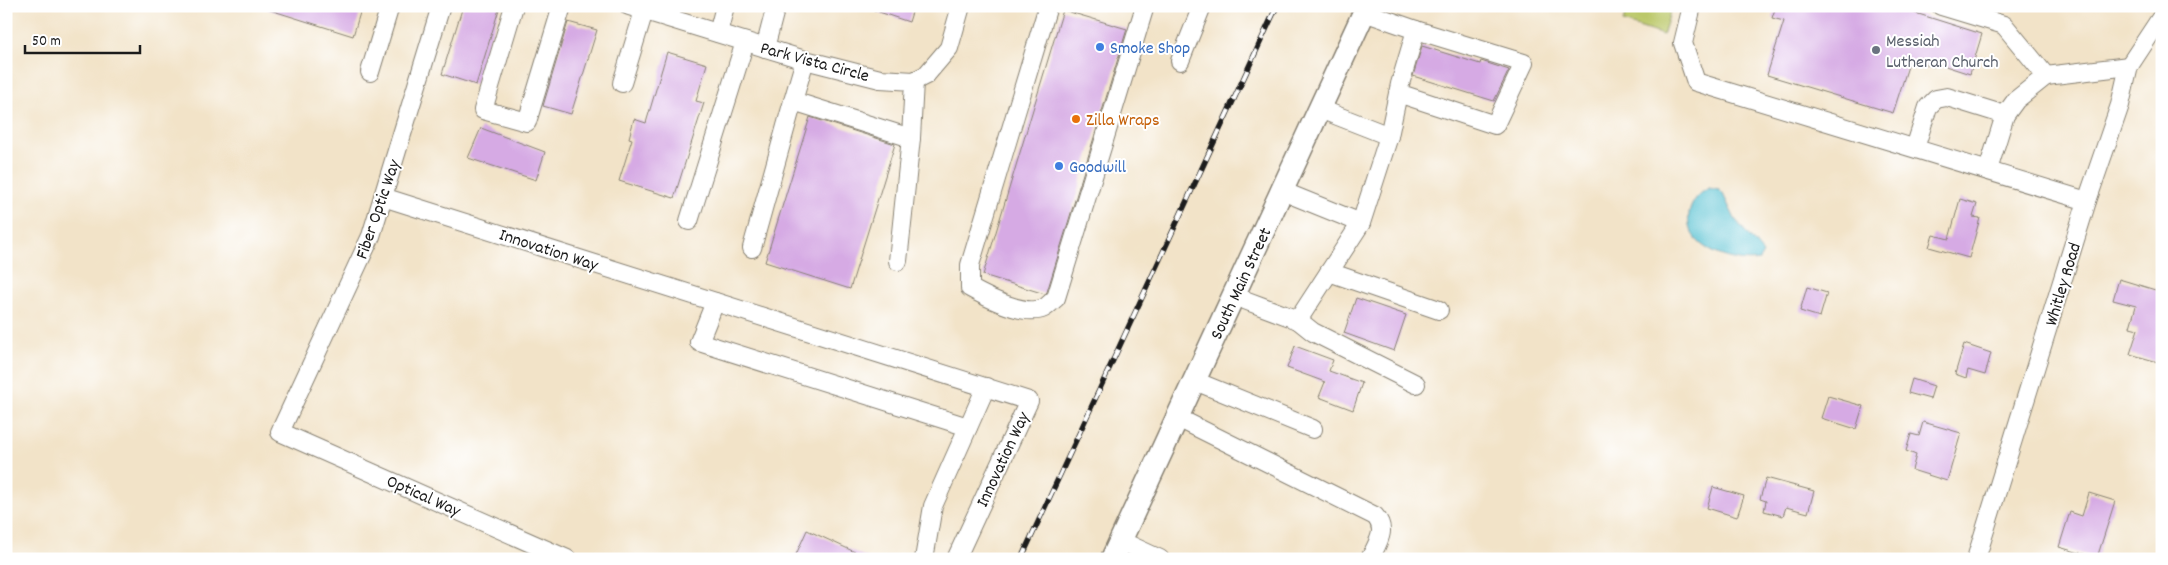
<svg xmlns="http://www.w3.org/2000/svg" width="2168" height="565" viewBox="0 0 2168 565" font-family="Dekko,sans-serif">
<rect width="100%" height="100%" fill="#fff"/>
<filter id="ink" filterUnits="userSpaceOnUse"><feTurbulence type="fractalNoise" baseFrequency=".02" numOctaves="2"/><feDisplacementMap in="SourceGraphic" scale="10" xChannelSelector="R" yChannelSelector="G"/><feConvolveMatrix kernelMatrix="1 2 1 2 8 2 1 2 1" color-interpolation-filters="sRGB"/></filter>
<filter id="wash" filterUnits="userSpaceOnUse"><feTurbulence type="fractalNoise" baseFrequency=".0096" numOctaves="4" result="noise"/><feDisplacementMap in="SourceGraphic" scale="20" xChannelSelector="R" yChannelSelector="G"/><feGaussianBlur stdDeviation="1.12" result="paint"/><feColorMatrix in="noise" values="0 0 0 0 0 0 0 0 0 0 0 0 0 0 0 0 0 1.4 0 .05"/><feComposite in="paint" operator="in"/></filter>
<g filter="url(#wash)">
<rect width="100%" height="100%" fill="#f2e3c8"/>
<path fill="#bbc869" stroke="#6c7242" d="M1628 6H1672L1663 35 1623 22Z"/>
<path fill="#56c1d1" stroke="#396e76" d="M1709 188 1719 190 1723 194 1735 219 1763 253 1759 260C1731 265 1676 245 1691 207 1695 198 1700 193 1709 188Z"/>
<g id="blocks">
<g fill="#d6aae4">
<path d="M268 6H362L353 36 267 9Z"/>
<path d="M463 6H500L476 85 442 74Z"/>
<path d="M870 6H914L909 22 870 9Z"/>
<path d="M1776 6H1893L1982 34 1970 74 1936 63 1934 67 1910 60 1893 113 1767 75 1784 21 1772 18Z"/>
<path d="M1063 10 1127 29 1047 292 1045 294 983 275Z"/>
<path d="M568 22 597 30 571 114 543 106Z"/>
<path d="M1422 46 1480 64 1481 61 1509 70 1494 101 1413 76Z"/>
<path d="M667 52 707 64 696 101 704 103 674 198 619 181 632 139 629 138 634 119 646 123Z"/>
<path d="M810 117 895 144 850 289 765 262Z"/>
<path d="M481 128 545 152 536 180 468 158Z"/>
<path d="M1960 199 1977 204 1973 217 1980 218 1969 258 1929 247 1933 235 1949 239Z"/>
<path d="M2119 279 2162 292V349L2158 362 2130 354 2138 329 2130 327 2136 306 2113 300Z"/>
<path d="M1807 287 1827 293 1820 317 1800 311Z"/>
<path d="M1356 298 1406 315 1394 351 1344 333Z"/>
<path d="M1964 344 1991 353 1985 375 1968 370 1966 378 1955 374Z"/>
<path d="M1295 346 1333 360 1329 371 1362 383 1353 410 1319 397 1325 382 1287 368Z"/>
<path d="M1912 379 1934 386 1930 399 1908 393Z"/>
<path d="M1828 396 1863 406 1856 429 1821 418Z"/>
<path d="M1923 422 1961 433 1947 481 1912 470 1916 455 1906 451 1911 434 1919 436Z"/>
<path d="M1766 478 1814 491 1808 513 1786 507 1783 516 1764 511 1766 501 1760 499Z"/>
<path d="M1713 487 1744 496 1737 517 1707 508Z"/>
<path d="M2089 493 2115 501 2097 558 2059 547 2070 512 2082 516Z"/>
<path d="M807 530 870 559H794Z"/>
</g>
</g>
</g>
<g filter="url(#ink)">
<use href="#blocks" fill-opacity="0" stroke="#878072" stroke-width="1"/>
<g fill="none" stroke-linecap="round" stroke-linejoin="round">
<g stroke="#878072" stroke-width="20">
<g id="minor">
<path d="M441 6 371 236 280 432 567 559"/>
<path d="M514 6 483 110 527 122 562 6"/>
<path d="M629 6 805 60 880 79 914 81 926 75 949 48 961 6"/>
<path d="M1048 6 970 265V288C986 297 1025 317 1044 308 1048 306 1052 301 1056 298L1145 6"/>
<path d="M1692 6 1683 43 1696 82 2087 201"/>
<path d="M1941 6 2004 25 2046 76 2129 66"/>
<path d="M1364 12 1416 30"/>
<path d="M718 33 725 6"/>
<path d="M765 48 776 6"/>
<path d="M1180 61 1202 6"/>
<path d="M370 72 390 6"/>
<path d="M622 83 644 11"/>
<path d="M793 101 805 60"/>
<path d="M1320 109 1389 136 1361 223"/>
<path d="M1389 136 1400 84 1416 30 1524 63 1495 125 1398 93"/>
<path d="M1915 148 1928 107 1936 99 1947 97 2005 115"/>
<path d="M1988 170 2005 115 2016 100 2046 76"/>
<path d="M383 197 1029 401 956 559"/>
<path d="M689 221 745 42"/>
<path d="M752 248 793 101 911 138"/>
<path d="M898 261 911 138 914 81"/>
<path d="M1329 272 1439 310"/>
<path d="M1234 296 1298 320 1361 223 1282 191"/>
<path d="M715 302 699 342 968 427"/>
<path d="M1298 320 1313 332 1416 384"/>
<path d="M1195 381 1313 429"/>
<path d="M1178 418 1375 516C1388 530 1377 543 1370 559"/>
<path d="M1121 541 1160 559"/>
<path d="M924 559 933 506 986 387"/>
<path d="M1976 559 2087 201 2120 105 2129 66 2162 16"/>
</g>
</g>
<g stroke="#878072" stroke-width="25">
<path id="major" d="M1112 559 1367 6"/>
</g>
<use href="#minor" stroke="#fff" stroke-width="18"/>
<use href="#major" stroke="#fff" stroke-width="22"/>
<g stroke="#1c1c1c" stroke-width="5.5">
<path id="rail" d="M1021 559 1277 6"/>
</g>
<use href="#rail" stroke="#fff" stroke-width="4" stroke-dasharray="11" stroke-linecap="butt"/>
</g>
</g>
<g fill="#3f7fe0" stroke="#fff" stroke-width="2">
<circle cx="1100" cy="47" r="5"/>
<circle cx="1059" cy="166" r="5"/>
</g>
<circle fill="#6b7280" stroke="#fff" stroke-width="2" cx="1876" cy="50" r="5"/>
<circle fill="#e8710a" stroke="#fff" stroke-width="2" cx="1076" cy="119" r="5"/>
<g text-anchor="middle" stroke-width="4" stroke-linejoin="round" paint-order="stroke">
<g font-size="18" fill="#5b616d" stroke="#fff" text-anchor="start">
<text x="1886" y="46">Messiah<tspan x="1886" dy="21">Lutheran Church</tspan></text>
</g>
<g font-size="18" fill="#366cbe" stroke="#fff" text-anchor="start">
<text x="1110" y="53">Smoke Shop</text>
<text x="1069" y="172">Goodwill</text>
</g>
<g font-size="18" fill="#1c1c1c" stroke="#fff">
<text transform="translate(815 61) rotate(15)" y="6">Park Vista Circle</text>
<text transform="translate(377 209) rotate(-71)" y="6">Fiber Optic Way</text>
<text transform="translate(549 249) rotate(18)" y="6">Innovation Way</text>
<text transform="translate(1240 283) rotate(-65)" y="6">South Main Street</text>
<text transform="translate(2062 284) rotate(-73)" y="6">Whitley Road</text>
<text transform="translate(1002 459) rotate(-65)" y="6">Innovation Way</text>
<text transform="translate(424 495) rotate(24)" y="6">Optical Way</text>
</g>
<g font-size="18" fill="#c56008" stroke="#fff" text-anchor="start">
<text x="1086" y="125">Zilla Wraps</text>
</g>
</g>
<rect width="2168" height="565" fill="none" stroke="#fff" stroke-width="25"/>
<path d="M25 45v8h115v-8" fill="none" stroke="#1c1c1c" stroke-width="2.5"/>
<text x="32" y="45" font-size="15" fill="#1c1c1c" stroke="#ffffff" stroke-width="4" paint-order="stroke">50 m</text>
</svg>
